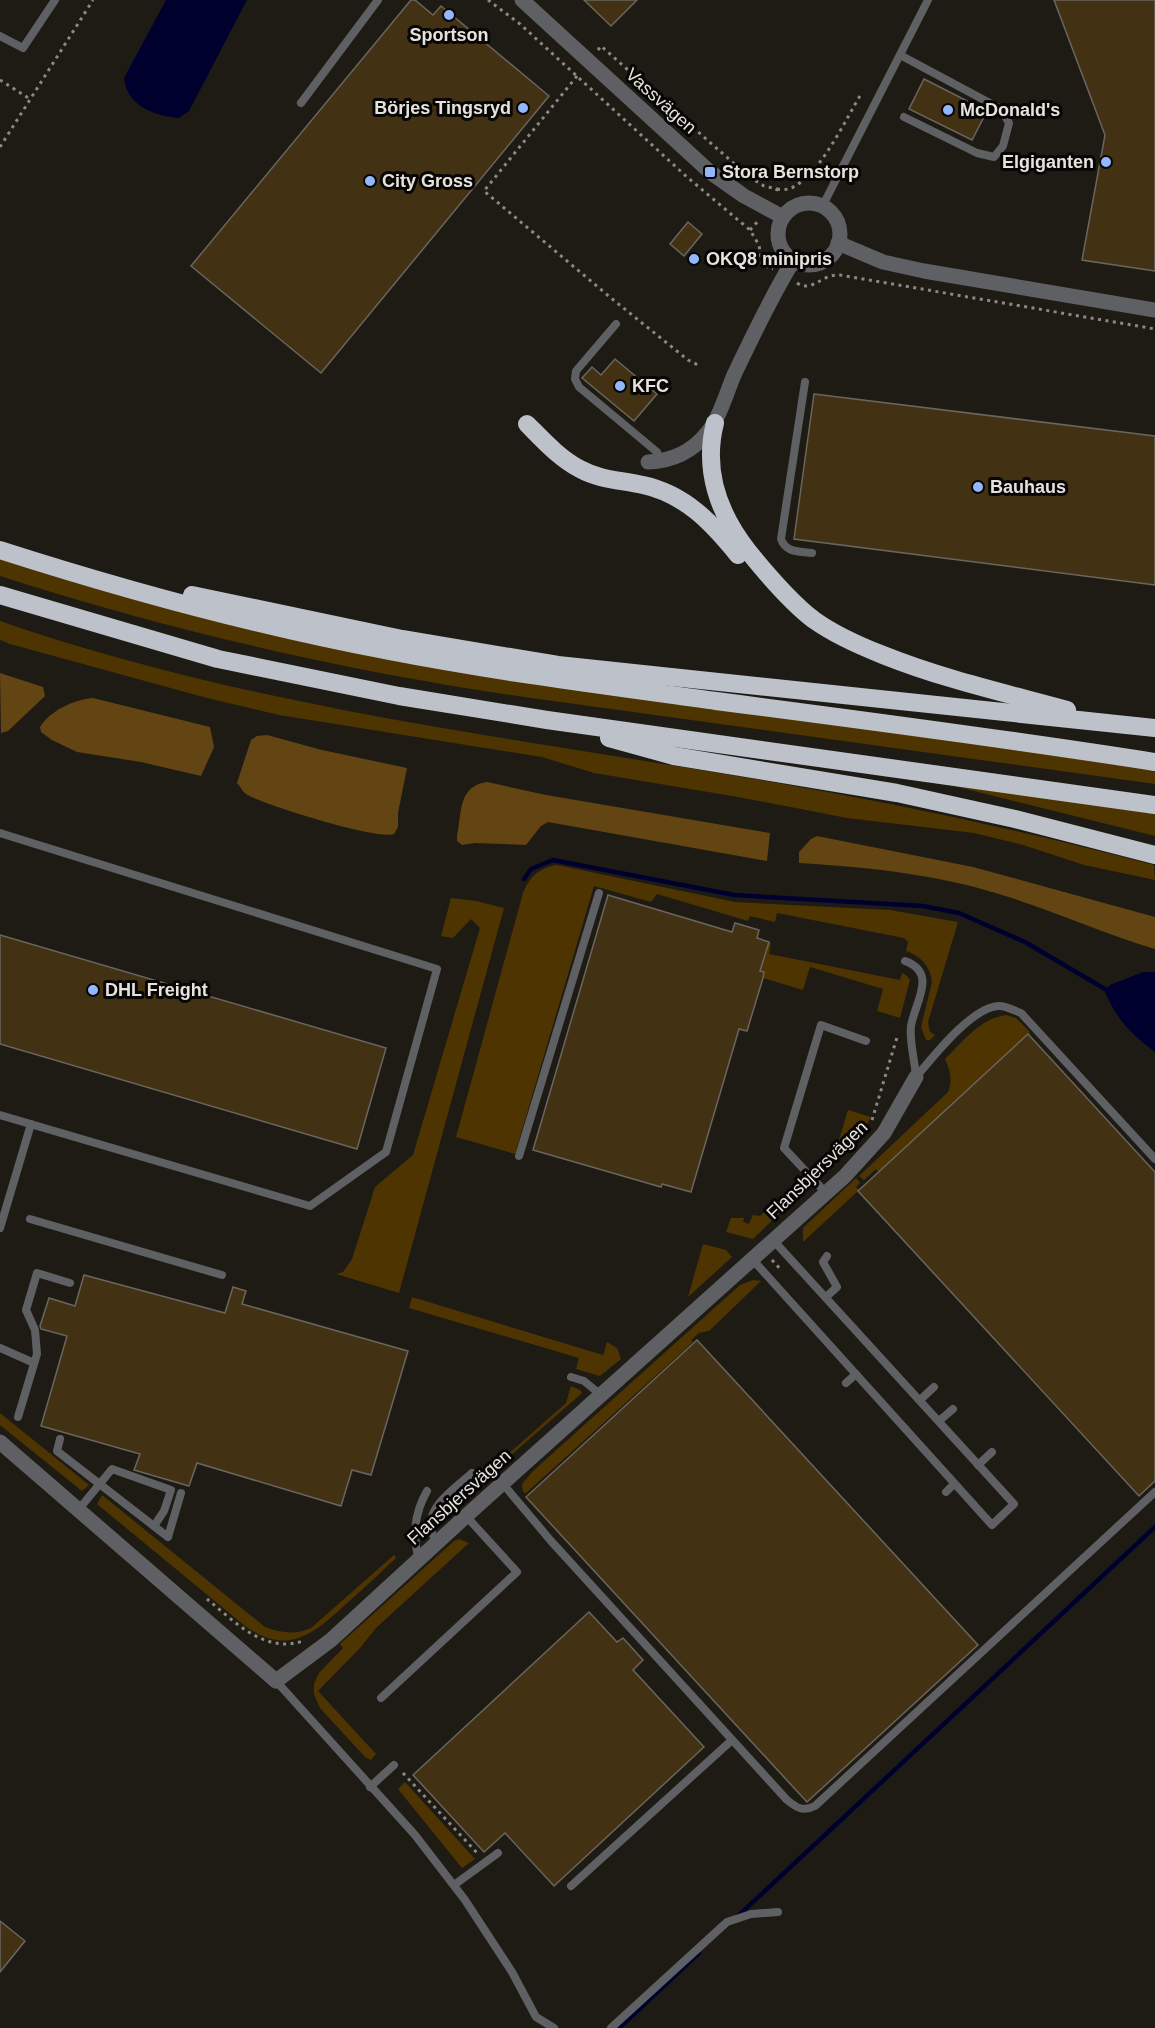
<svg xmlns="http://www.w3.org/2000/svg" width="1155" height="2028" viewBox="0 0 1155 2028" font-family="Arial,sans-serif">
<rect width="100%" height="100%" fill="#1e1b15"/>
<g fill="#4e3400">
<path d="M0 558 154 604 1155 766V784L524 697C346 671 171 631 0 576Z"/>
<path d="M0 621C233 702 477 733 719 773 865 797 1010 827 1154 865L1155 880 1084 865 1023 845 974 833 847 818 738 797 594 773 542 757 279 715 207 698 10 644 0 640Z"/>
<path d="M938 782 1155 813V836Z"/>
<path d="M557 865 735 902 890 910 958 922 928 1022 930 1032 935 1035 930 1040H926L921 1027 932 982C930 966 921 956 906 951L908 942 904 938 777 913 775 922 750 916 748 921 657 894 651 902 594 886 515 1154 456 1137 523 893C530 876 539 868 557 865Z"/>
<path d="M451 898 476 901 504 908 399 1293 336 1274 343 1272 352 1259 375 1187 413 1155 480 928 471 919 453 938 441 936Z"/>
<path d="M769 942 771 943 769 954 900 980 902 973 906 975 910 980 900 1018 877 1011 883 989 810 967 803 990 763 978 764 972 756 970 761 967Z"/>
<path d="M1006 1015 1016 1018 1030 1032 878 1172 876 1169 864 1180 859 1176 948 1092C953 1079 950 1071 945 1059 964 1041 979 1019 1006 1015Z"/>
<path d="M848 1110 871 1117 855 1144 831 1167 822 1159 838 1143Z"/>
<path d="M856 1178 860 1183 856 1187 859 1190 803 1242V1228Z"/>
<path d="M798 1181 805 1189 753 1239 726 1232 731 1218H744L743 1222 749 1224 753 1215 760 1216Z"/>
<path d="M703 1244 726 1250 732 1257 688 1297Z"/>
<path d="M753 1280 761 1281 709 1331 699 1333 691 1340 693 1342 526 1493 523 1492 522 1484 533 1471 740 1285Z"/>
<path d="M412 1297 603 1355 607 1342 617 1348 621 1359 600 1376 576 1369 579 1358 409 1308Z"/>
<path d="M571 1386 580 1390 582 1393 446 1512 444 1511 566 1403Z"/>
<path d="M0 1413 89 1485 82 1491 0 1425Z"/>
<path d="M102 1495 265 1627C281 1633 295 1635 311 1628L394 1555 396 1558C379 1574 362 1590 345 1605 312 1635 287 1656 245 1626L97 1504Z"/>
<path d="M459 1539 469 1543 376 1628 360 1648 318 1691 376 1754 371 1760 366 1758 320 1708 314 1694V1684L319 1673 343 1648 340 1644 454 1541Z"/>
<path d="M405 1782 475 1859 462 1868 398 1789Z"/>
</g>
<g fill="#624512">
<path d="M0 673 43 687 45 696 8 731 1 733Z"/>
<path d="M93 698 210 727 214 747 201 776 141 762 77 752 52 740 41 732 40 727C51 710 73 700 93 698Z"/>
<path d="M267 735 322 750 407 768 398 813V827L394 834C377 840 264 805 246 794 242 791 240 786 237 783L251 740 257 736Z"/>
<path d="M487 782 546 795 770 833 767 861 548 822 541 826 526 845 475 843 462 845 457 841V836C462 812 458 786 487 782Z"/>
<path d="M817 836 973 867 1155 917V949C1102 933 1052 910 999 894 934 874 867 867 799 863V852L811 839Z"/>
</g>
<g fill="#00002e">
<path d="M166 0H247L189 111 179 118C154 116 127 106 124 78Z"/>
<path d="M1143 972H1155V1052C1131 1034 1117 1020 1105 992L1110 985Z"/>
</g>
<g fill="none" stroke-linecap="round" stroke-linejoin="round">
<g stroke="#00002e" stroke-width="4.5">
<path d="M524 879 531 869 553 860 734 895 923 906 959 913 1025 942 1105 989 1112 991"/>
<path d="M738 1916 1155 1527"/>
<path d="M619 2028 699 1953"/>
</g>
</g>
<g fill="#423113" stroke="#6a665f" stroke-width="1.5">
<path d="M411 0H415L433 15 441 6 549 96 321 373 191 266Z"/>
<path d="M584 0H637L611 26Z"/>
<path d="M1054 0H1155V271L1082 260 1105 135Z"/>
<path d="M924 79 987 111 972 140 909 109Z"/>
<path d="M688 222 702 234 684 256 670 244Z"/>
<path d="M615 359 657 394 634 421 582 378 592 367 601 375Z"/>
<path d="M814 394 1155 436V585L794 539Z"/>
<path d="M608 895 732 932 735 923 759 930 757 938 769 942 760 971 764 972 763 978 747 1031 739 1029 691 1192 662 1184 661 1187 533 1150Z"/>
<path d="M0 935 386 1048 357 1149 0 1044Z"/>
<path d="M1028 1034 1155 1172V1481L1139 1496 858 1191Z"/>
<path d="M84 1275 225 1313 233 1287 246 1291 242 1304 408 1351 371 1475 352 1470 341 1506 197 1463 189 1486 134 1470 140 1454 41 1426 67 1336 41 1329 40 1326 49 1298 75 1306Z"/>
<path d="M697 1340 978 1645 807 1802 526 1497Z"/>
<path d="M589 1612 617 1642 623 1638 643 1660 633 1670 704 1747 554 1886 505 1833 484 1852 413 1775Z"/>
<path d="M0 1921 25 1941 0 1972Z"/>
</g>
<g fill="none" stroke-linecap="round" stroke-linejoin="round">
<g stroke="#8c8984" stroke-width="3" stroke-dasharray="3 4.5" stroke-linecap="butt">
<path d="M488 0 520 24 687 177 750 230 759 245 762 265 773 269"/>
<path d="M598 50 601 46 748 176 764 186 777 189 775 195"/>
<path d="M577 76 484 191 611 298 688 360 698 365"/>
<path d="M0 80 30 99"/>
<path d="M0 147 93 0"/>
<path d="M777 189C783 190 789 190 795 186 821 172 846 119 861 94"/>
<path d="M750 230 759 220"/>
<path d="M797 283C813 293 821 274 840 275L1155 329"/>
<path d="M872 1120 898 1034"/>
<path d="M772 1260 782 1271"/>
<path d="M207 1599C234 1621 264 1654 303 1641"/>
<path d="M403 1773 478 1854"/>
</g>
<g stroke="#5e6063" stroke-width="8">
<path d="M0 36 23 48 55 0"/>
<path d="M900 55 1001 109 1009 123 1003 146 994 157 977 153 904 117"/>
<path d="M301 103 378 0"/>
<path d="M823 205 928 0"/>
<path d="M616 324 576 371 575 379 579 387 657 452"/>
<path d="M805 382 781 539C786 553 799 551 812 553"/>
<path d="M0 833 437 969 386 1152 310 1206 0 1115"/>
<path d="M905 961C938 973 915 1002 911 1026 909 1041 915 1061 916 1077"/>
<path d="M916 1077C933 1057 971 1008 998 1006 1005 1005 1015 1011 1021 1013L1155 1159"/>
<path d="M519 1156 599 893"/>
<path d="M826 1193 784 1148 821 1025 866 1041"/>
<path d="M30 1219 222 1275"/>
<path d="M0 1228 31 1124"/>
<path d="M752 1259 992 1525 1014 1504 773 1240"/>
<path d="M826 1297 837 1287 823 1262 827 1256"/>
<path d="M0 1348 34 1363"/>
<path d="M571 1377 584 1381 601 1395"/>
<path d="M846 1383 856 1374"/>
<path d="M920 1400 934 1387"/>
<path d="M18 1417 37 1354 35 1330 26 1310 37 1273 70 1283"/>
<path d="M939 1421 953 1409"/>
<path d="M60 1439 57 1451 168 1537 181 1493"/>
<path d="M978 1465 992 1452"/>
<path d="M503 1484 551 1541 787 1800C797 1808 803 1812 815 1806L1155 1492"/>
<path d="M946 1492 954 1484"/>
<path d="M79 1509 112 1469 171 1490 164 1511 154 1526"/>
<path d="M437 1543C435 1539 432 1534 431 1530 426 1506 457 1487 472 1473"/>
<path d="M419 1560C412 1536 415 1512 427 1491"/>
<path d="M276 1681 415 1835 465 1900 512 1972 536 2017 554 2028"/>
<path d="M381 1698 517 1572 466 1516"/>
<path d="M370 1787 394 1765"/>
<path d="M454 1885 498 1853"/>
<path d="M571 1886 732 1740"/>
<path d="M611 2028 727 1922 751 1914 778 1912"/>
</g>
<path stroke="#5e6063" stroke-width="15" d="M0 1442 276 1681 331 1640 466 1516 845 1176 884 1133 916 1077"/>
<g stroke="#5e6063" stroke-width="15">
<path d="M522 0 710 172 744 196 783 217"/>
<circle cx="809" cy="234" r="31"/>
<path d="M838 243 883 262 924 271 1155 310"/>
<path d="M648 462C672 461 692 452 707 433 720 417 726 394 734 375 752 337 771 297 793 261"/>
</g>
<g stroke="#bdc1c9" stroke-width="18">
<path d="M715 423C703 470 719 514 748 551 765 572 793 604 814 620 835 635 860 646 883 655 943 679 1005 693 1067 710"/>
<path d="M527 424C543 440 559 458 580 469 600 480 621 480 643 485 685 494 712 523 738 555"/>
<path d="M0 550C128 591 257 626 389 651 497 672 607 686 716 701 863 720 1009 739 1155 762"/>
<path d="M0 595 218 659 399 696 547 720 1155 805"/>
<path d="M192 595 402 639 558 665 1155 728"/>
<path d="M609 738 674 756 897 793 1015 819 1155 855"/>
</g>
</g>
<g fill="#93b7fd" stroke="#070604" stroke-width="2">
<circle cx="449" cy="15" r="6"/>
<circle cx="523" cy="108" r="6"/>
<circle cx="948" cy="110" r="6"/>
<circle cx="1106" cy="162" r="6"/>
<rect x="704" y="166" width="12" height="12" rx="3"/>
<circle cx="370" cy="181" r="6"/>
<circle cx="694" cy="259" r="6"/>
<circle cx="620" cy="386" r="6"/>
<circle cx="978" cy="487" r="6"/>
<circle cx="93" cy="990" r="6"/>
</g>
<g text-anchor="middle" stroke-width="6" stroke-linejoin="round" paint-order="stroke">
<g font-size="18" font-weight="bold" fill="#e6e3df" stroke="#070604" text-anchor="start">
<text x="449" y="41" text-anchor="middle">Sportson</text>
<text x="511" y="114" text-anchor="end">Börjes Tingsryd</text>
<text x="960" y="116">McDonald's</text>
<text x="1094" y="168" text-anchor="end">Elgiganten</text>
<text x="722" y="178">Stora Bernstorp</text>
<text x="382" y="187">City Gross</text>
<text x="706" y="265">OKQ8 minipris</text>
<text x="632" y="392">KFC</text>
<text x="990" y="493">Bauhaus</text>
<text x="105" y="996">DHL Freight</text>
</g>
<g font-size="18" fill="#e6e3df" stroke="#070604">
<text transform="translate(661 101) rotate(42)" y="6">Vassvägen</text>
<text transform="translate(817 1170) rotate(-44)" y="6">Flansbjersvägen</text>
<text transform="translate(459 1497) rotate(-42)" y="6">Flansbjersvägen</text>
</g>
</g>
</svg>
